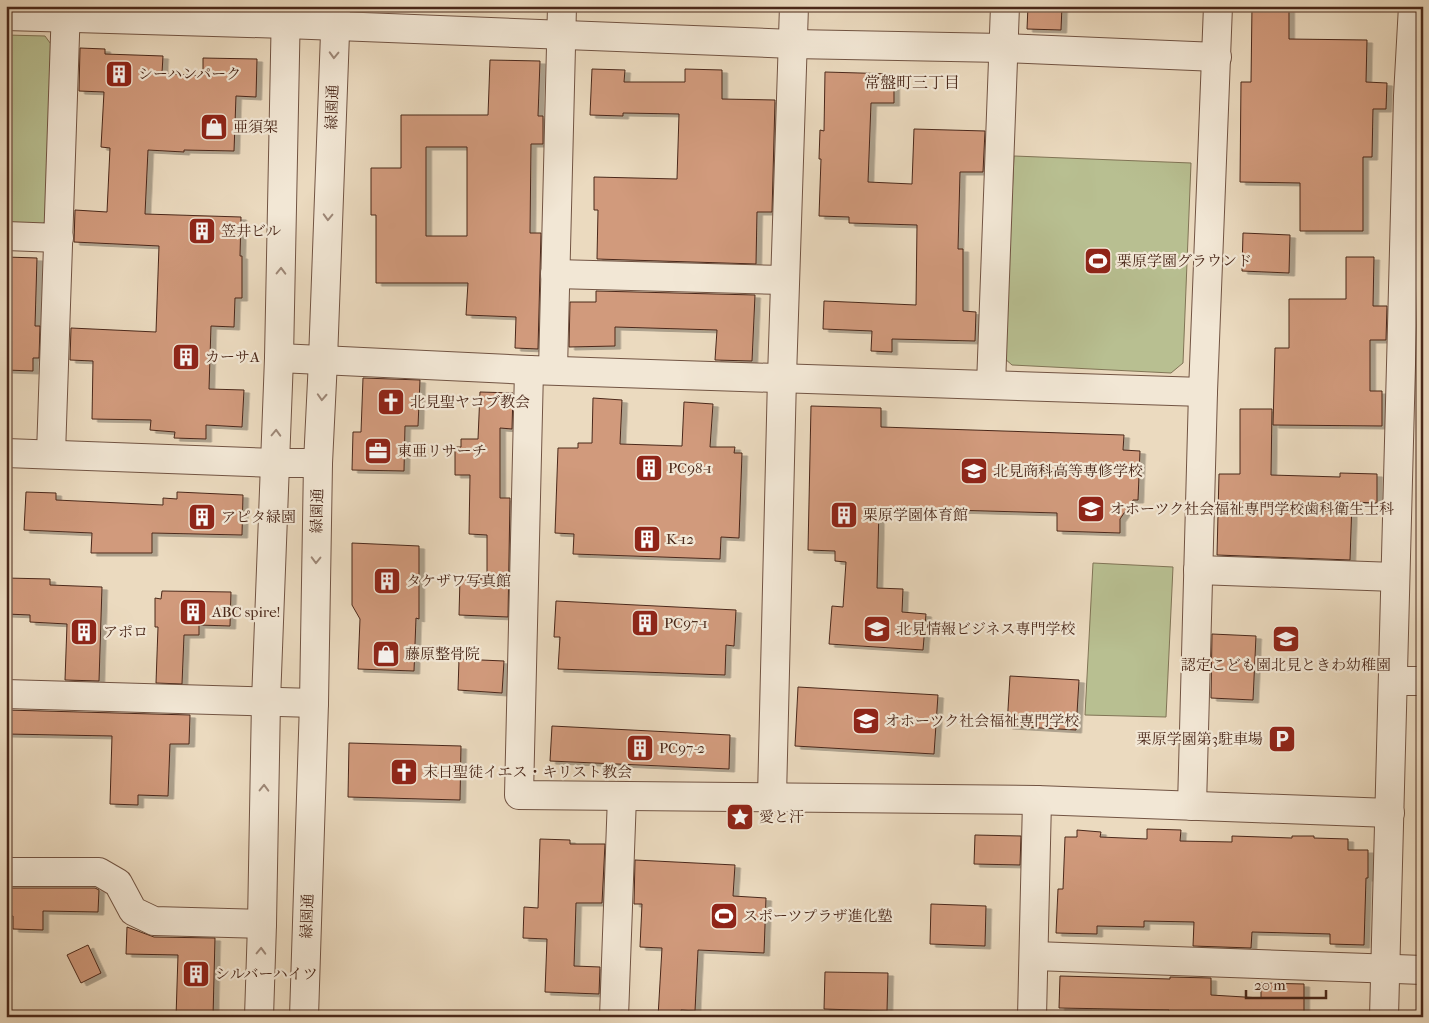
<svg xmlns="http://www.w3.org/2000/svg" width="1429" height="1023" viewBox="0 0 1429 1023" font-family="'IM FELL French Canon','Noto Serif JP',serif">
<defs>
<filter id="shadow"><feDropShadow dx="5.5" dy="3" stdDeviation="0" flood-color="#0004"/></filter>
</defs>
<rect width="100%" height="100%" fill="#ebdabf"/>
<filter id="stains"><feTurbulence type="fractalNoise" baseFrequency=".004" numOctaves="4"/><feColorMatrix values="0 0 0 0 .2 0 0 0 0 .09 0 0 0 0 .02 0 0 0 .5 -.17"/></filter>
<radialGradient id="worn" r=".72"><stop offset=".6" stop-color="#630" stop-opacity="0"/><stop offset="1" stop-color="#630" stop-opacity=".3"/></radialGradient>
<g fill="#b8bf91" stroke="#817456">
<path d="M6 35 45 36 53 47 46 221 39 226 6 225Z"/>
<path d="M1014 156 1191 163 1183 363 1171 373 1012 365 1004 358Z"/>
<path d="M1093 563 1173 567 1166 717 1085 715Z"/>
</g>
<g fill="#d19a7c" stroke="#4a281a" fill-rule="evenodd" filter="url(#shadow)">
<path d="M1028 6H1062L1061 30 1027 29Z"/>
<path d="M1252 6H1289V39L1367 40 1366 82 1387 83 1386 109H1373L1372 157H1363V231H1300V183L1240 182 1241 82H1251Z"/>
<path d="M80 48 105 49V54L163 56 162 73 203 76V58L257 59 256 97 236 96 234 151 184 150V152L148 150 145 214 241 217 240 256H242V298H235L234 327 211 326 209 389 244 390 242 427 206 425V439L174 438 175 432 150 430 151 420 92 419 93 361 70 360 71 328 156 332 159 246 74 242 75 210 107 212 110 148 101 147 104 92 79 91Z"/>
<path d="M490 60 540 61 538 116H543V144H531L530 233H541L538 349 515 348 516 317 466 315 468 283H376V215H371V168H401V115H488ZM426 147H467V236H426Z"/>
<path d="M592 69 625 70 624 82H685V69L722 70V99L775 100 772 212H757L756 264 597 259 598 210H594V177L677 179 679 114 623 113V116L590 115Z"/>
<path d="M825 72 894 74V103H871L868 182 912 184 914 129 985 131 983 172H960L958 249H963V311L976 312 975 341 892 339V352L871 351 872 331 823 329 824 301 916 305 917 225 849 223V217L819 216 821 159H819L820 130 824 131Z"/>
<path d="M1243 233 1290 235 1289 273 1242 271Z"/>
<path d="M6 257 37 258 35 326H40L39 358H33V371L6 370Z"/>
<path d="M1346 257H1374L1373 306H1387L1386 340H1370V391H1382V426L1273 425 1275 348H1289V299H1346Z"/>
<path d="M596 291 755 295 752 361 715 360 717 330 615 327V346L569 347 570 302H596Z"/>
<path d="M363 378 420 380 418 426H405L404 471 352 470 353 432H361Z"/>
<path d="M480 392 513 393 512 429 500 428V498H510L508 617 459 615 460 578 487 579V535L469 534 470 475H455V447H461V439H478Z"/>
<path d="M593 398 622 400 620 444 682 446 684 402 713 404 710 447H735L734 453H742L739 538 721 537 720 559 573 554 574 534 555 533 558 448H578V443H592Z"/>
<path d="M811 406 881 408V427L1124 435 1123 450 1140 451 1138 500H1133L1120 519V533L1057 531V513L879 508 877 588 903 589 902 612 926 614 923 650 829 644 832 606 843 607 846 562 835 561V551L808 550Z"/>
<path d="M1240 409H1272L1271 475 1340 477V473L1377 474V503L1352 502 1350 560 1217 555 1219 474H1240Z"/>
<path d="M26 492 56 493V500L163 505V498L177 499V492L243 495 242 535 152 533V553H91L92 533 24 530Z"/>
<path d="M352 543 419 546V619L416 618 414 671 358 669 360 619 352 605Z"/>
<path d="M6 578 50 579V585L102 587 99 681 65 680 67 624 30 622V615L6 614Z"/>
<path d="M162 591 231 592 230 626 199 625V635H184L182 684 156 683 158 627H155V598L161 599Z"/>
<path d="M556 601 736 610 734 646 726 645 725 675 558 669 560 637H554Z"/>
<path d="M1212 634 1256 636 1253 700 1211 698Z"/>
<path d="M459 659 504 661 502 693 458 690Z"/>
<path d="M1010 676 1079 680 1076 730 1007 726Z"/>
<path d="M798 687 938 695 934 754 795 746Z"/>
<path d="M6 710 190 715 189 744H170L168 796 138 795V805L110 804 112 736 6 734Z"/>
<path d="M552 726 730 735 729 769 550 761Z"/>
<path d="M349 743 461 746 460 800 348 797Z"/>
<path d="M1147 829 1181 830 1180 841 1232 842V836L1292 838V836H1314V838L1348 839V850H1368V878H1366L1364 945 1330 944V934L1252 932 1251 948 1193 946 1194 922 1144 921V927L1097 926V934L1056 933 1058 889H1063L1065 837H1077V830L1101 832 1100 837 1147 839Z"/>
<path d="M975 835 1021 836 1020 865 974 864Z"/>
<path d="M540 839 570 840V844H605L602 903H576L574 966 600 967 599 994 545 992 547 939 523 938 524 907 538 908Z"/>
<path d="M635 860 735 865 733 896 766 898 764 953 698 950 695 1011 681 1010V1017H658L662 948 640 947 642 904H634Z"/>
<path d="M6 888H95L99 890 98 912 43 911V930L13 929V916H6Z"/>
<path d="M931 904 986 906 985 946 930 944Z"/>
<path d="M127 927 154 937 215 938 213 1017H176L178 955 126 954Z"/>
<path d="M88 945 101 973 81 983 67 955Z"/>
<path d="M825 972 888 973 887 1011 824 1009Z"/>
<path d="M1060 976 1170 979V977L1211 978V995L1261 998V983L1304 984V1017L1169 1016V1010L1059 1008Z"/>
</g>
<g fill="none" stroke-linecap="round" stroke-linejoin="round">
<g stroke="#725443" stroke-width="30">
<g id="minor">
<path d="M6 16 286 24 793 44 1003 48 1217 57"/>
<path d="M6 236 59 238"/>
<path d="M555 274 785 280"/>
<path d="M279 358 529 370 1203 392"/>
<path d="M529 370 519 795 1037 800 1390 813"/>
<path d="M553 370 562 6"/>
<path d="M991 385 1005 6"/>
<path d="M6 453 275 463H318"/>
<path d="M51 454 66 6"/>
<path d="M1198 570 1395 577"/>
<path d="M1393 681H1423"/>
<path d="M6 694 314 703"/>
<path d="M772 797 782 377 794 6"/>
<path d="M1192 806 1203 392 1218 6"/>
<path d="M6 872H99L118 883 133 911 154 921 262 924"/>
<path d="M1034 956 1423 970"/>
<path d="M259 1017 262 924 266 701 279 358 286 6"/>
<path d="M304 1017 314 703 318 463 323 360 336 6"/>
<path d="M614 1017 622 796"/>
<path d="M1032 1017 1037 800"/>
<path d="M1384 1017 1408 96 1413 6"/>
</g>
</g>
<use href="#minor" stroke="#f2e7d5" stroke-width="28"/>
</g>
<defs><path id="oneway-chevron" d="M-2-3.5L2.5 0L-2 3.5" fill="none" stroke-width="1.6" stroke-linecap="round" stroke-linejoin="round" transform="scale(1.25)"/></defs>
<g stroke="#9e8878">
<use href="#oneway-chevron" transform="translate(334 55) rotate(92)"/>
<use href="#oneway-chevron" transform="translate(328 217) rotate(92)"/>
<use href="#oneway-chevron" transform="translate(281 271) rotate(-89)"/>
<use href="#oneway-chevron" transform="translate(322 397) rotate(93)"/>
<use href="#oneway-chevron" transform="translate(276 433) rotate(-88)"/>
<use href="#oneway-chevron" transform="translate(316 560) rotate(91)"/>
<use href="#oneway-chevron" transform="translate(264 788) rotate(-89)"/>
<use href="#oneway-chevron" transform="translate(261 951) rotate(-88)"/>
</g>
<defs>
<g id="building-square" transform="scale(1.4375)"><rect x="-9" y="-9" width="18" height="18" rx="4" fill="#8f2418" stroke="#f2e7d5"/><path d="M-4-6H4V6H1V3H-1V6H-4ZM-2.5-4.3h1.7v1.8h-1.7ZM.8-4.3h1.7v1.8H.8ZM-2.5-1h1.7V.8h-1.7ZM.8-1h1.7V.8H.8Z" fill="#fff"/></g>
<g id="shop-square" transform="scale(1.4375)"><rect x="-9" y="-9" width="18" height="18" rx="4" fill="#8f2418" stroke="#f2e7d5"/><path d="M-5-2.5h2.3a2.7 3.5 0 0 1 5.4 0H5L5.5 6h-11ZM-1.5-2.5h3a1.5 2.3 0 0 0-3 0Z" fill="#fff"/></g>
<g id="stadium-square" transform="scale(1.4375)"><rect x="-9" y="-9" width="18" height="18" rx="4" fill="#8f2418" stroke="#f2e7d5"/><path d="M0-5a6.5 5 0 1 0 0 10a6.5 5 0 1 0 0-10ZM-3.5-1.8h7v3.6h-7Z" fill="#fff"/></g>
<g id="church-square" transform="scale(1.4375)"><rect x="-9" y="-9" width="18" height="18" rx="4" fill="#8f2418" stroke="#f2e7d5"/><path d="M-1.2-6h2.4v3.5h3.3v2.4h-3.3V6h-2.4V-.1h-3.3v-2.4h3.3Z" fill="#fff"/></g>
<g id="office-square" transform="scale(1.4375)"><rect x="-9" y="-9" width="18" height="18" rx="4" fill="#8f2418" stroke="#f2e7d5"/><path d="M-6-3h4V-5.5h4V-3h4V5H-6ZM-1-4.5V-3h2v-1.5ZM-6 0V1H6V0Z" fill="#fff"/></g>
<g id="university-square" transform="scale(1.4375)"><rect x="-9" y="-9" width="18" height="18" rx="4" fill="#8f2418" stroke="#f2e7d5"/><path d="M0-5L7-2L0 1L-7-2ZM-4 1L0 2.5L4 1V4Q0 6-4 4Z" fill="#fff"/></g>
<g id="school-square" transform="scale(1.4375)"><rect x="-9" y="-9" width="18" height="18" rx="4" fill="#8f2418" stroke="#f2e7d5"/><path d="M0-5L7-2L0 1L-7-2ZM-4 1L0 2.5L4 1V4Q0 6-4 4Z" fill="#fff"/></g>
<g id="parking-square" transform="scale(1.4375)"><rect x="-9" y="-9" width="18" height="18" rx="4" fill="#8f2418" stroke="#f2e7d5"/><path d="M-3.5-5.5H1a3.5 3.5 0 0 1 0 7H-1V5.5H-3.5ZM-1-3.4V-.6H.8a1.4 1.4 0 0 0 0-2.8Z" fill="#fff"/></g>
<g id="sight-square" transform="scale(1.4375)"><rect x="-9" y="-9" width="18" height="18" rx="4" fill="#8f2418" stroke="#f2e7d5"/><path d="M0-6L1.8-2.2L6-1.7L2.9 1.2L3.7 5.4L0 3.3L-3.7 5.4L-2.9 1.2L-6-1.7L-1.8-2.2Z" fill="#fff"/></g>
</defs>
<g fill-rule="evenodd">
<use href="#building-square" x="119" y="74"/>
<use href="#shop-square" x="214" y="127"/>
<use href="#building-square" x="202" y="231"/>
<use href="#stadium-square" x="1098" y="261"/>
<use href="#building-square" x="186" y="357"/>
<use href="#church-square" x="391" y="402"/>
<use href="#office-square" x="378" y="451"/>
<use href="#building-square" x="649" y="468"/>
<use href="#university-square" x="974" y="471"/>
<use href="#university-square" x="1091" y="509"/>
<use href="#building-square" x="844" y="515"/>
<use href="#building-square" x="202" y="517"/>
<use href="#building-square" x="647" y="539"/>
<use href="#building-square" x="387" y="581"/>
<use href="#building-square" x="193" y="612"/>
<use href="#building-square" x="645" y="623"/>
<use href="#university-square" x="877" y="629"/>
<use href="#building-square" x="84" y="632"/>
<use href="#school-square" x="1286" y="639"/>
<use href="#shop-square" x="386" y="654"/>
<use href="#university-square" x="866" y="721"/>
<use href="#parking-square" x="1282" y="739"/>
<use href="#building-square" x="640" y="748"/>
<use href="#church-square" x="404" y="772"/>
<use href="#sight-square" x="740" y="817"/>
<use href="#stadium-square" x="724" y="916"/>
<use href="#building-square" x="196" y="974"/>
</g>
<g text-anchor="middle" stroke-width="4.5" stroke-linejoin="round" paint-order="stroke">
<g font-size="15" fill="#4a281a" stroke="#f2e7d5" text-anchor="start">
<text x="138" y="79">シーハンパーク</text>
<text x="233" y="132">亜須架</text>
<text x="221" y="236">笠井ビル</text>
<text x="1117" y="266">栗原学園グラウンド</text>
<text x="205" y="362">カーサA</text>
<text x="410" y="407">北見聖ヤコブ教会</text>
<text x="397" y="456">東亜リサーチ</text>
<text x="668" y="473">PC98-1</text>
<text x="993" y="476">北見商科高等専修学校</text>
<text x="1110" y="514">オホーツク社会福祉専門学校歯科衛生士科</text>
<text x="863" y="520">栗原学園体育館</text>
<text x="221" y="522">アピタ緑園</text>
<text x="666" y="544">K-12</text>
<text x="406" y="586">タケザワ写真館</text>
<text x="212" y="617">ABC spire!</text>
<text x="664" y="628">PC97-1</text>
<text x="896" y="634">北見情報ビジネス専門学校</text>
<text x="103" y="637">アポロ</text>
<text x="405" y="659">藤原整骨院</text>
<text x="1286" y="670" text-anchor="middle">認定こども園北見ときわ幼稚園</text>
<text x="885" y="726">オホーツク社会福祉専門学校</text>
<text x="1263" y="744" text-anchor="end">栗原学園第3駐車場</text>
<text x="659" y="753">PC97-2</text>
<text x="423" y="777">末日聖徒イエス・キリスト教会</text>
<text x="759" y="822">愛と汗</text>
<text x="743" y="921">スポーツプラザ進化塾</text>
<text x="215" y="979">シルバーハイツ</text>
</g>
<g font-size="15" fill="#4a281a" stroke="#f2e7d5">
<text transform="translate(332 107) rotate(-88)" y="5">緑園通</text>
<text transform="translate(317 511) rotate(-89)" y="5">緑園通</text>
<text transform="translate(307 916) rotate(-88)" y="5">緑園通</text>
</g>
<g font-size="16" fill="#4a281a" stroke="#f2e7d5">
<text x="912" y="88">常盤町三丁目</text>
</g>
</g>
<rect width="1429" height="1023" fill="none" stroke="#ebdabf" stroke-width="25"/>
<rect x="8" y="8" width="1414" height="1008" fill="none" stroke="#4a281a" stroke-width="2.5"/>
<rect x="12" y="12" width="1404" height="998" fill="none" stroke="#4a281a"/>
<path d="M1246 990v8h80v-8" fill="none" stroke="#4a281a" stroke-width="2.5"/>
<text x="1254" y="990" font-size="15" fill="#4a281a" stroke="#f2e7d5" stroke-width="4" paint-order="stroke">20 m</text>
<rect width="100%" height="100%" filter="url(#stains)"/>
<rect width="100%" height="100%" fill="url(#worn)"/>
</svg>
